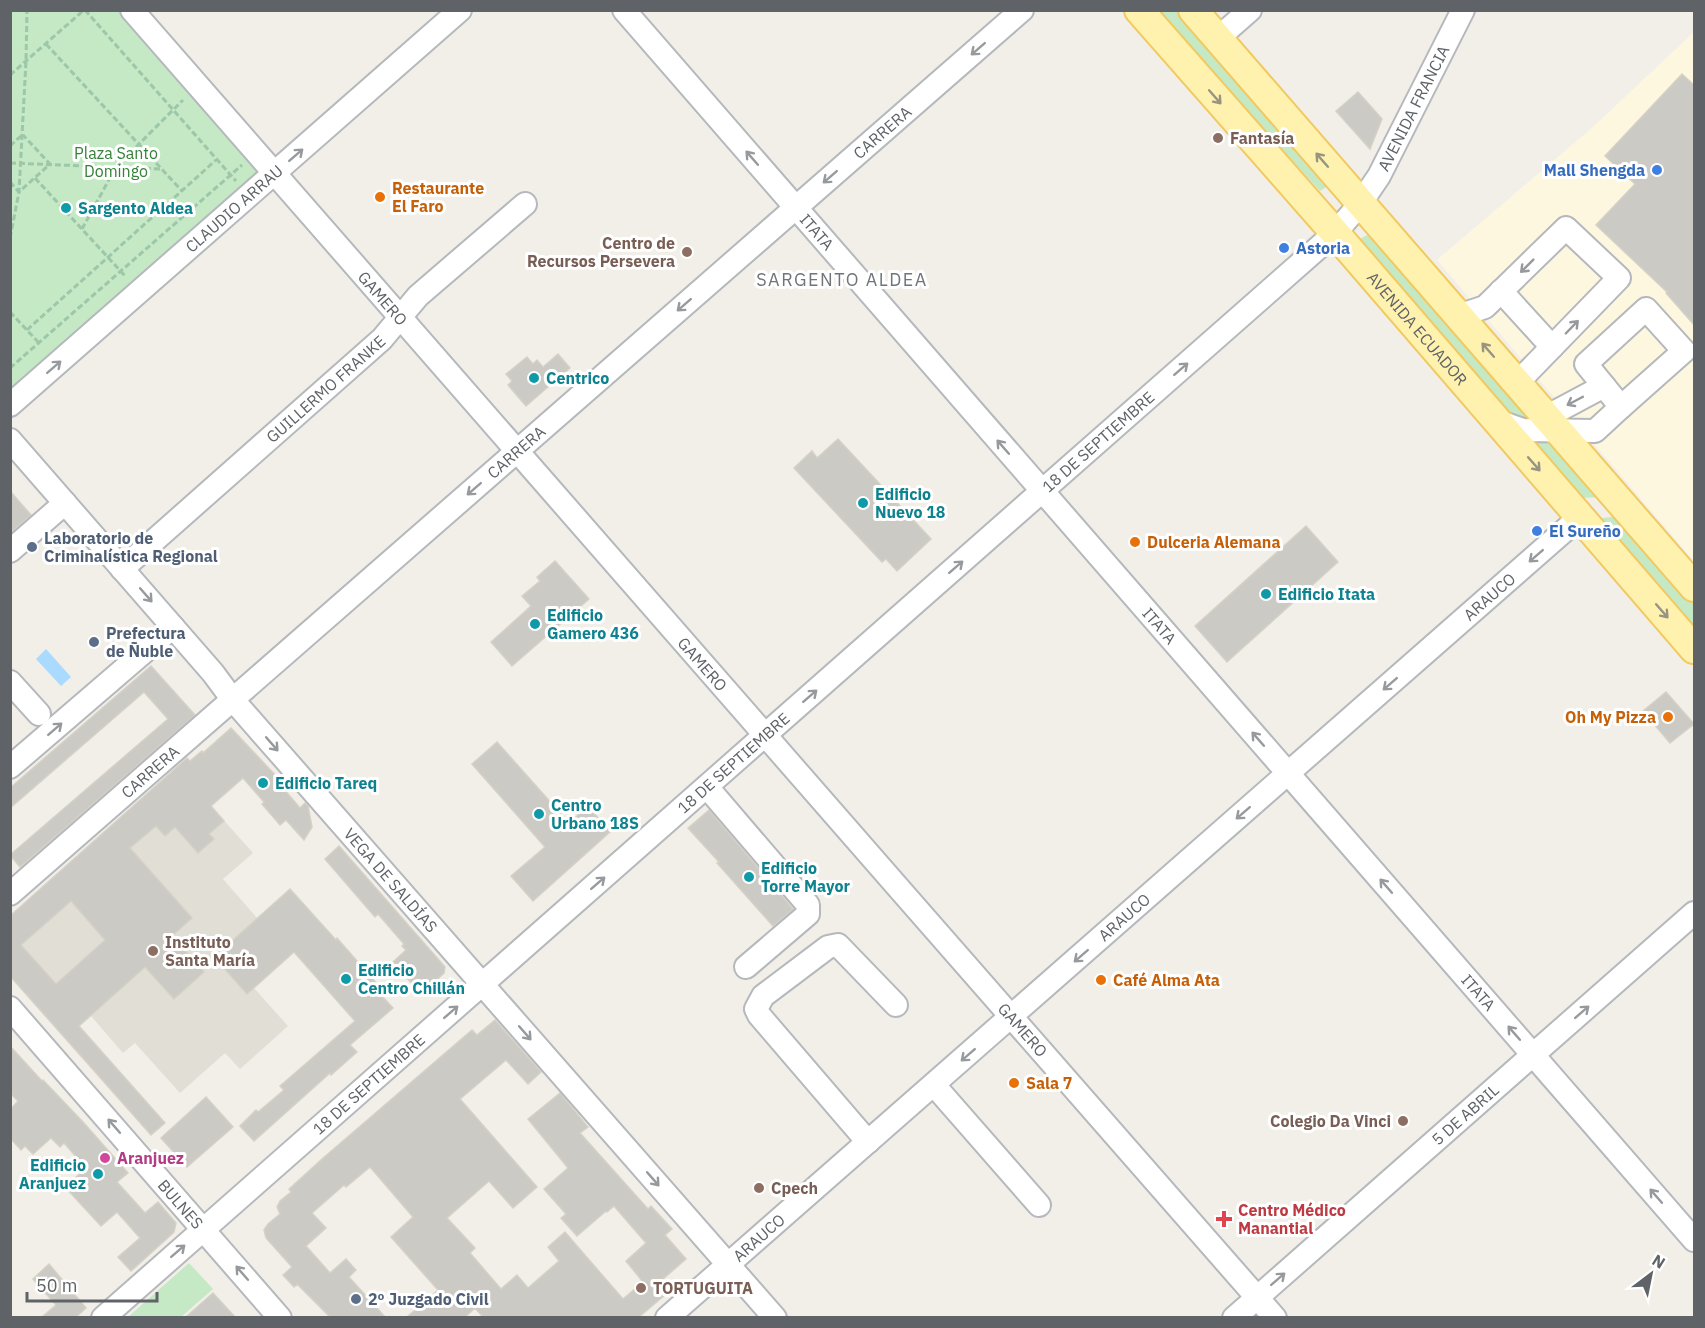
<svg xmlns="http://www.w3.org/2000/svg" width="1705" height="1328" viewBox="0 0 1705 1328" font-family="'IBM Plex Sans',sans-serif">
<rect width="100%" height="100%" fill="#f1efe8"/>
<path fill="#fef7e0" d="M1694 32V561L1437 260 1594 126Z"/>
<path fill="#e1ded6" d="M177 768 253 853 223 879 257 918 290 889 323 926 254 988 288 1026 240 1069 225 1053 180 1093 135 1043 123 1053 91 1016 66 1038 11 976 10 916Z"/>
<g fill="#c5e8c5">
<path d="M11 11H123L266 173 11 398Z"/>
<path d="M1157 11H1177L1333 183 1320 191Z"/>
<path d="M1373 232 1608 497 1579 498 1356 241Z"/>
<path d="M1612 517 1633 528 1694 596V634L1594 519Z"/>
<path d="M189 1263 213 1289 181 1317H128Z"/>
</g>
<path fill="#aadaff" d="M46 649 71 677 61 686 36 659Z"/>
<g fill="#cccac5" stroke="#d6d1c6" stroke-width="1.5" fill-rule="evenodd">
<path d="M1682 74 1695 86V326L1666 293 1667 292 1596 225 1635 184 1605 156Z"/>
<path d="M1358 92 1382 119 1370 149 1336 111Z"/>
<path d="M558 354 570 368 526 406 508 385 512 381 506 374 527 357 533 364 537 360 543 367Z"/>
<path d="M838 439 931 539 897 571 886 559 882 562 794 468 812 451 817 458Z"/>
<path d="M10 491 31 515 10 533Z"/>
<path d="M1306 526 1338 562 1227 662 1195 626Z"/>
<path d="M555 561 589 599 512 666 491 642 531 606 522 596 540 581 537 577Z"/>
<path d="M151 666 195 715 20 867 10 855 168 719 144 692 10 808V788Z"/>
<path d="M1666 692 1694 724 1670 743 1643 711Z"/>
<path d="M231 728 279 779 277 781 300 808 305 803 308 806 312 827 304 840 286 820 280 825 262 804 264 802 243 778 211 806 224 821 209 834 214 839 198 853 175 827 165 836 156 826 130 848 192 918 172 936 204 972 174 999 145 967 79 1026 165 1123 151 1135 10 976V916L187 758 190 761 202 751 203 753ZM71 901 105 940 56 984 21 945Z"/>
<path d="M497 742 569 823 588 806 610 832 533 901 511 876 545 847 472 764Z"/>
<path d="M709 810 793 909 773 926 717 863 719 862 688 828Z"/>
<path d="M339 846 445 967 444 973 421 994 393 962 406 950 402 946 404 944 378 914 375 917 325 859Z"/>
<path d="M290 889 336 940 337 938 385 993 382 996 393 1008 350 1045 357 1052 331 1075 330 1073 254 1141 240 1126 256 1110 258 1112 284 1090 280 1086 355 1021 294 952 247 994 214 957Z"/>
<path d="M495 1020 541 1072 528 1084 506 1060 460 1099 537 1187 513 1208 489 1181 447 1218 475 1248 470 1253 501 1289 517 1275 528 1288 559 1261 548 1247 565 1232 623 1299 643 1282 626 1261 646 1243 614 1206 607 1212 606 1211 577 1236 561 1218 566 1214 544 1189 568 1168 528 1119 560 1093 588 1127 580 1133 648 1209 651 1206 672 1229 665 1235 686 1259 663 1279 672 1289 639 1317H483L475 1308 465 1317H407L438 1290 391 1237 413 1217 370 1167 346 1187 344 1185 312 1213 326 1228 306 1246 330 1273 346 1259 356 1270 349 1277 385 1317H330L297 1284 294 1287 283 1275 292 1267 266 1238 264 1230 268 1224 280 1214 277 1207 280 1201 291 1192 289 1189 322 1159 472 1030 477 1035Z"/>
<path d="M10 1046 42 1081 43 1080 83 1122 128 1173 117 1182 145 1213 158 1202 176 1223 174 1232 131 1271 118 1257 140 1238 117 1212 101 1226 65 1187 86 1168 64 1143 60 1147 51 1138 33 1154 25 1146 21 1150 10 1138V1110L18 1101 10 1093Z"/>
<path d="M206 1097 233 1127 187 1167 161 1138Z"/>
<path d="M49 1264 86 1308 76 1317H42L56 1305 33 1279Z"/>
<path d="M213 1293 235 1317H186Z"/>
</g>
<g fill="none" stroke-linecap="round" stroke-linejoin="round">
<g stroke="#b5b8bc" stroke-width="26">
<g id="minor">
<path id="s1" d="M132 10C511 447 894 882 1275 1318"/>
<path id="s2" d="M624 10 1694 1240"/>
<path d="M1217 39 1250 10"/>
<path d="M1501 291 1552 347"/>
<path d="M1646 309 1684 351 1621 407 1586 364Z"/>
<path d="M1458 316 1485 307 1566 228 1619 278 1517 383"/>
<path id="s3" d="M10 405 460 10"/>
<path d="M1546 417 1604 386"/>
<path d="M1497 421 1523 430 1595 431 1621 407"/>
<path id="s4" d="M10 440 213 673 233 700 775 1318"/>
<path d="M10 551 65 503"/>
<path id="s5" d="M122 569 382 339 418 296 525 204"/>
<path d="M10 682 39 714"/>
<path d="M10 767 173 627"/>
<path d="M707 787 808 905V914L746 967"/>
<path id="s6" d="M10 894 1022 10"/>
<path id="s7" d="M10 1008 280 1318"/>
<path d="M934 1085 1039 1205"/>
<path d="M868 1142 759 1015 756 1009 763 996 828 947 838 945 896 1005"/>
<path id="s8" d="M103 1318 1335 233 1360 204 1379 176 1463 10"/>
<path id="s9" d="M667 1318 1580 517"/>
<path id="s10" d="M1234 1318 1694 913"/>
</g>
</g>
<g stroke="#f2c960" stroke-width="32">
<g id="major">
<path id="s11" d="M1139 10 1335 233 1694 649"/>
<path d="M1193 10 1694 587"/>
</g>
</g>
<g stroke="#9cc7a9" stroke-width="3" stroke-dasharray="6 3" stroke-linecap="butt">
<path d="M85 10 236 181"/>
<path d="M46 44 182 191"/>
<path d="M10 75 84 10"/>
<path d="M10 146 21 136"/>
<path d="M10 163 162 169"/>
<path d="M35 178 126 277"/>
<path d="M10 182 19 192 50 164 23 135"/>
<path d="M82 229 116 167 183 100"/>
<path d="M10 238 19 192 26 61 27 10"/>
<path d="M10 312 39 343"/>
<path d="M27 330 216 160"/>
<path d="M10 368 242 165"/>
</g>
<use href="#minor" stroke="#fff" stroke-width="22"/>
<use href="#major" stroke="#fff2af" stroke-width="28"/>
</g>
<defs><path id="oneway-shaft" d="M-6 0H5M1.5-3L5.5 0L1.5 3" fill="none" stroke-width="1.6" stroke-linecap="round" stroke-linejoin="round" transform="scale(1.5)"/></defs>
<g stroke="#979a9d">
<use href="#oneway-shaft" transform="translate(978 49) rotate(139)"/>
<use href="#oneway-shaft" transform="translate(296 155) rotate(-41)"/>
<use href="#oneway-shaft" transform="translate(752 158) rotate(-131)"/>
<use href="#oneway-shaft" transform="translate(830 177) rotate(139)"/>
<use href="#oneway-shaft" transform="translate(1527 266) rotate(135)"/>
<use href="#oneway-shaft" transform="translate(684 305) rotate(139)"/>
<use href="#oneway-shaft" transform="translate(1572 327) rotate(-46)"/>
<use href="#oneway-shaft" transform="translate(54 367) rotate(-41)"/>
<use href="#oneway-shaft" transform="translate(1181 369) rotate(-41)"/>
<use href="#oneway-shaft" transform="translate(1575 401) rotate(152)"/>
<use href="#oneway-shaft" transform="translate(1003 447) rotate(-131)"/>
<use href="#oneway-shaft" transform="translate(474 489) rotate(139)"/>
<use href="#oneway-shaft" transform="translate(1536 556) rotate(139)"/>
<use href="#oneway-shaft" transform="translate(956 567) rotate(-41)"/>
<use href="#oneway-shaft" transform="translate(146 595) rotate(49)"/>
<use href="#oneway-shaft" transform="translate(1390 684) rotate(139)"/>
<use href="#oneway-shaft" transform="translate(810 696) rotate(-41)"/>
<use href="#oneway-shaft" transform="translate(55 729) rotate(-41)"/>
<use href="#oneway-shaft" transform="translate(1258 739) rotate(-131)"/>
<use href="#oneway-shaft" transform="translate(272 744) rotate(49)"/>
<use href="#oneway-shaft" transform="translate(1243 813) rotate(139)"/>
<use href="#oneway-shaft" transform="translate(598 883) rotate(-41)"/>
<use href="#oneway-shaft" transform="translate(1386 886) rotate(-131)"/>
<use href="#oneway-shaft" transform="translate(1081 956) rotate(139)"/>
<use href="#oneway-shaft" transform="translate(451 1012) rotate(-41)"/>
<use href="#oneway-shaft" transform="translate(1582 1012) rotate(-41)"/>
<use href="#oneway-shaft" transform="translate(525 1033) rotate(49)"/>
<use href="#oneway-shaft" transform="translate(1514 1033) rotate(-131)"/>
<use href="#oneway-shaft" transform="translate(968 1055) rotate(139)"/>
<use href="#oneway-shaft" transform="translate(114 1126) rotate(-131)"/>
<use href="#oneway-shaft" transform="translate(653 1179) rotate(49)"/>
<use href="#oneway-shaft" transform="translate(1656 1196) rotate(-131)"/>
<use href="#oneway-shaft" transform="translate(178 1251) rotate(-41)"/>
<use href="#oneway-shaft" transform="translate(242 1273) rotate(-131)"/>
<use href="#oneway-shaft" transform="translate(1278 1279) rotate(-41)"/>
</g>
<g stroke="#979581">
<use href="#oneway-shaft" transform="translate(1215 97) rotate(49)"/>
<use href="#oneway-shaft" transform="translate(1322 160) rotate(-131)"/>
<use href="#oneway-shaft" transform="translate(1488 350) rotate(-131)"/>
<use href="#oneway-shaft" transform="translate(1534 464) rotate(49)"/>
<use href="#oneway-shaft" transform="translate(1662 611) rotate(49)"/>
</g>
<g fill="#8d6e63" stroke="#fff" stroke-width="2">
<circle cx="1218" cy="138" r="6"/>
<circle cx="687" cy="252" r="6"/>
<circle cx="153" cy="951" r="6"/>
<circle cx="1403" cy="1121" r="6"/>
<circle cx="759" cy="1188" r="6"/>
<circle cx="641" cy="1288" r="6"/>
</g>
<g fill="#3f7fe0" stroke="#fff" stroke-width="2">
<circle cx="1657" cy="170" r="6"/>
<circle cx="1284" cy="248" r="6"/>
<circle cx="1537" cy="531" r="6"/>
</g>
<g fill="#e8710a" stroke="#fff" stroke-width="2">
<circle cx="380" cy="197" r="6"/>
<circle cx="1135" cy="542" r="6"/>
<circle cx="1668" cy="717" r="6"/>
<circle cx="1101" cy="980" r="6"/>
<circle cx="1014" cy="1083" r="6"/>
</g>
<g fill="#0f9aa8" stroke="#fff" stroke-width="2">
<circle cx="66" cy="208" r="6"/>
<circle cx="534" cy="378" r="6"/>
<circle cx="863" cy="503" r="6"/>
<circle cx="1266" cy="594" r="6"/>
<circle cx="535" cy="624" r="6"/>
<circle cx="263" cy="783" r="6"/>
<circle cx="539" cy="814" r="6"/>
<circle cx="749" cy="877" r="6"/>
<circle cx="346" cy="979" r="6"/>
<circle cx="98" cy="1174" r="6"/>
</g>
<g fill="#5c6f8a" stroke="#fff" stroke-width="2">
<circle cx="32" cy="547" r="6"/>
<circle cx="94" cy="642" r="6"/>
<circle cx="356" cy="1299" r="6"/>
</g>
<circle fill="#d1479c" stroke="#fff" stroke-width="2" cx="105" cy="1158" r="6"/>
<path fill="#e0444e" stroke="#fff" stroke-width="2" d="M1221 1210h6v6h6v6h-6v6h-6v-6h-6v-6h6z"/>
<g text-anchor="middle" stroke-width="6" stroke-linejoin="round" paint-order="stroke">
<g font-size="16" fill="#5f6368" stroke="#fff">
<text dy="6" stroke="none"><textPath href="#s8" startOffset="1790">AVENIDA FRANCIA</textPath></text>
<text dy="6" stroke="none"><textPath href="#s6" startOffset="1158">CARRERA</textPath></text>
<text dy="6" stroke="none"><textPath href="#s3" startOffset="298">CLAUDIO ARRAU</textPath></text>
<text dy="6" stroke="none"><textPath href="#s2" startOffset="294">ITATA</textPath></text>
<text dy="6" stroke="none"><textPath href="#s1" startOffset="382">GAMERO</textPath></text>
<text dy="6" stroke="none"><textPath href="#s11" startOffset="423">AVENIDA ECUADOR</textPath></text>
<text dy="6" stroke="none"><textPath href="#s5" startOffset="272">GUILLERMO FRANKE</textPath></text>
<text dy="6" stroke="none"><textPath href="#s8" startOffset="1326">18 DE SEPTIEMBRE</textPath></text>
<text dy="6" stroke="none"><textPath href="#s6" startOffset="672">CARRERA</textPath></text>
<text dy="6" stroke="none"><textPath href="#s9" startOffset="1094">ARAUCO</textPath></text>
<text dy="6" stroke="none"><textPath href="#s2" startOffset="816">ITATA</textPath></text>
<text dy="6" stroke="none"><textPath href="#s1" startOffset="868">GAMERO</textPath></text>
<text dy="6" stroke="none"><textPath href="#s8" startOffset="840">18 DE SEPTIEMBRE</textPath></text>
<text dy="6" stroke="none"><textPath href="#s6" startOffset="186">CARRERA</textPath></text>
<text dy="6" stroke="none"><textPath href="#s4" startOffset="582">VEGA DE SALDÍAS</textPath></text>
<text dy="6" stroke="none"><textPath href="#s9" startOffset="608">ARAUCO</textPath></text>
<text dy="6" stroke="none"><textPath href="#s2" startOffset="1302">ITATA</textPath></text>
<text dy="6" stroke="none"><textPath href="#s1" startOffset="1354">GAMERO</textPath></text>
<text dy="6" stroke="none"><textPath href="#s8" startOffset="354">18 DE SEPTIEMBRE</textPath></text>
<text dy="6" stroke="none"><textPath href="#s10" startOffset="308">5 DE ABRIL</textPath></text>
<text dy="6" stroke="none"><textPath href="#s7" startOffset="260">BULNES</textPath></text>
<text dy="6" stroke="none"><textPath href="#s9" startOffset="122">ARAUCO</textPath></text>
</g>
<g font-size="16" font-weight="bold" fill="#785e54" stroke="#fff" text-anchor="start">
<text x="1230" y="144">Fantasía</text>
<text x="675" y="249" text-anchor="end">Centro de<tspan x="675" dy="18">Recursos Persevera</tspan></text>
<text x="165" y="948">Instituto<tspan x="165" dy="18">Santa María</tspan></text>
<text x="1391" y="1127" text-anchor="end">Colegio Da Vinci</text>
<text x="771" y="1194">Cpech</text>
<text x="653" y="1294">TORTUGUITA</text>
</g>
<g font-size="16" fill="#348238" stroke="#fff">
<text x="116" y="159">Plaza Santo<tspan x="116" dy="18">Domingo</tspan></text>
</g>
<g font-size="16" font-weight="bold" fill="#366cbe" stroke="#fff" text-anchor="start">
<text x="1645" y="176" text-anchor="end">Mall Shengda</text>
<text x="1296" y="254">Astoria</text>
<text x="1549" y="537">El Sureño</text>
</g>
<g font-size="16" font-weight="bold" fill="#c56008" stroke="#fff" text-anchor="start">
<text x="392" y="194">Restaurante<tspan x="392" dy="18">El Faro</tspan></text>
<text x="1147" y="548">Dulceria Alemana</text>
<text x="1656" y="723" text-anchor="end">Oh My Pizza</text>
<text x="1113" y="986">Café Alma Ata</text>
<text x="1026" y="1089">Sala 7</text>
</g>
<g font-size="16" font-weight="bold" fill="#0d838f" stroke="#fff" text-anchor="start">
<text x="78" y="214">Sargento Aldea</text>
<text x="546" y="384">Centrico</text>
<text x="875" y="500">Edificio<tspan x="875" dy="18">Nuevo 18</tspan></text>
<text x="1278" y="600">Edificio Itata</text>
<text x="547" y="621">Edificio<tspan x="547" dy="18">Gamero 436</tspan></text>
<text x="275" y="789">Edificio Tareq</text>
<text x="551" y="811">Centro<tspan x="551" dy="18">Urbano 18S</tspan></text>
<text x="761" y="874">Edificio<tspan x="761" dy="18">Torre Mayor</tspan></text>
<text x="358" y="976">Edificio<tspan x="358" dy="18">Centro Chillán</tspan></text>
<text x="86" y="1171" text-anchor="end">Edificio<tspan x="86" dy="18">Aranjuez</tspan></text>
</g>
<g font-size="16" font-weight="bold" fill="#4e5e75" stroke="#fff" text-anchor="start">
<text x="44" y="544">Laboratorio de<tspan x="44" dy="18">Criminalística Regional</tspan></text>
<text x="106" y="639">Prefectura<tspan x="106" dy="18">de Ñuble</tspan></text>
<text x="368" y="1305">2º Juzgado Civil</text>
</g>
<g font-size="16" font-weight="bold" fill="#b23c85" stroke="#fff" text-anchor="start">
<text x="117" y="1164">Aranjuez</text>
</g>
<g font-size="16" font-weight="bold" fill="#be3a42" stroke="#fff" text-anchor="start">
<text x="1238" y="1216">Centro Médico<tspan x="1238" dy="18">Manantial</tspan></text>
</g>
<g font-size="18" letter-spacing="1.5" fill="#70757a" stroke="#fff">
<text x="842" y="286">SARGENTO ALDEA</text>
</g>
</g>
<rect width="1705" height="1328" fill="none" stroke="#5f6368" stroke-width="24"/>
<g transform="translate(1651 1274) rotate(32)" stroke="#ffffff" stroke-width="4.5" paint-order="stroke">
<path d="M0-4.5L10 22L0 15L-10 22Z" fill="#5f6368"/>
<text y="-9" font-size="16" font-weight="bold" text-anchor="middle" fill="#5f6368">N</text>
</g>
<path d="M27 1292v9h130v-9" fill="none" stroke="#5f6368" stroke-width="3"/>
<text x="36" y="1292" font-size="18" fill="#5f6368" stroke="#ffffff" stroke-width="4.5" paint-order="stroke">50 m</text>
</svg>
